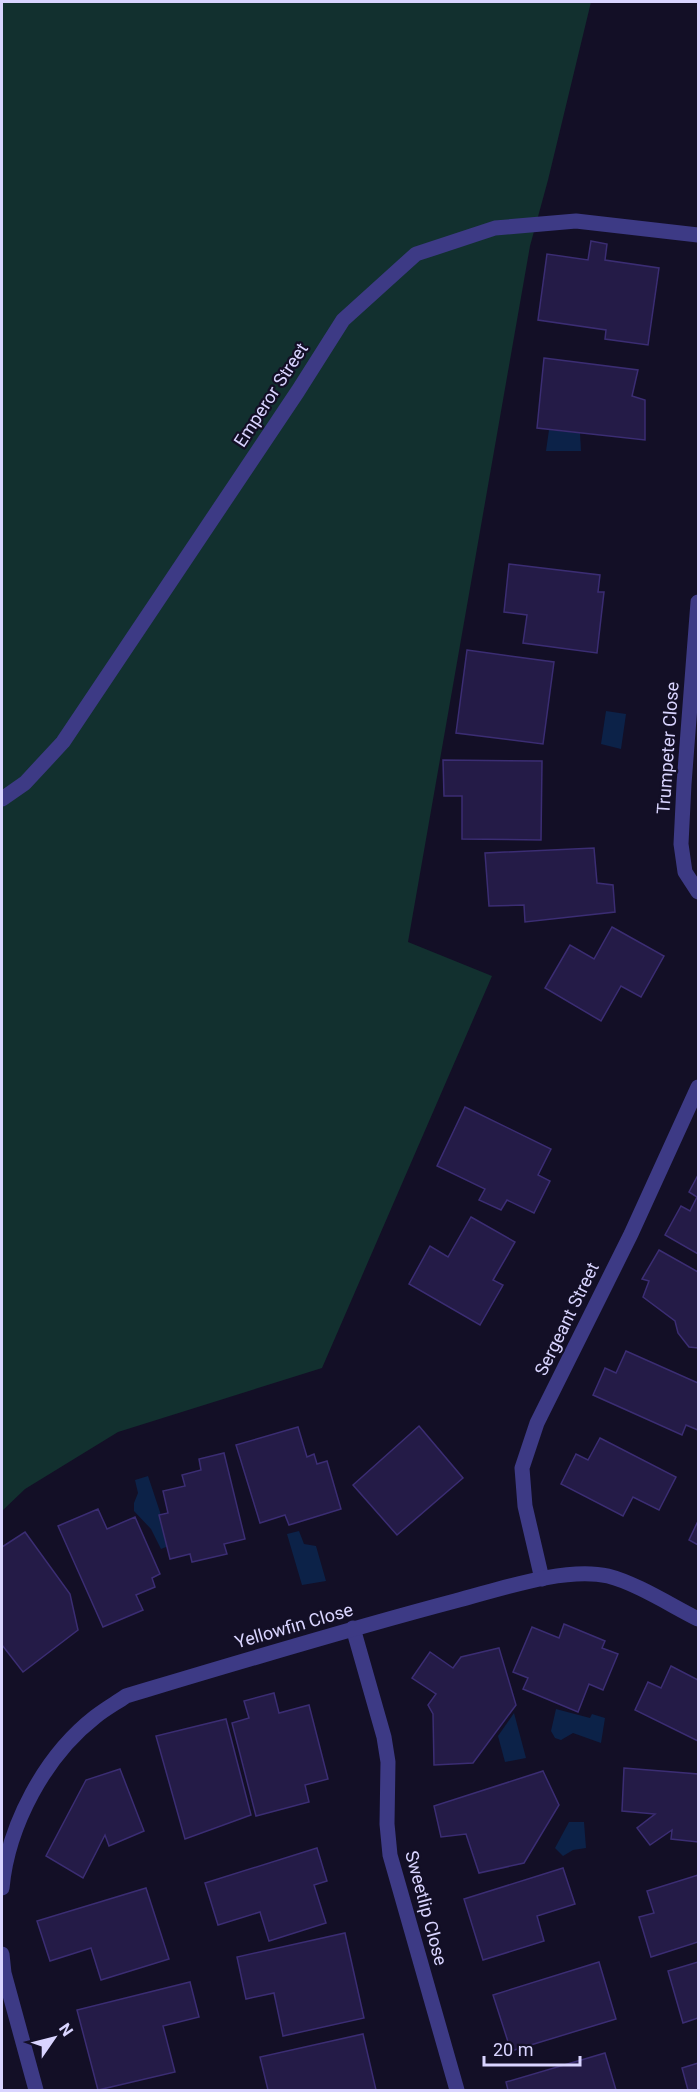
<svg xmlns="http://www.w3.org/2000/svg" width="700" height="2092" viewBox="0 0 700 2092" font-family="Roboto,sans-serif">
<rect width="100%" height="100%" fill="#130f26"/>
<path fill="#12302f" d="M2 2H591L548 180 530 246 408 942 492 976 322 1368 118 1432 25 1489 2 1511Z"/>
<g fill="#0c2248">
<path d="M549 430 580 433 581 451H546Z"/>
<path d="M606 711 626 714 621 749 601 744Z"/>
<path d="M148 1476 171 1545 161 1549 151 1529 134 1511V1503L138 1493 135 1480Z"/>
<path d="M299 1531 304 1544 316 1546 326 1581 302 1585 287 1534Z"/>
<path d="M556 1709 590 1718 592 1714 605 1718 601 1743 573 1733 561 1740 555 1738 551 1731Z"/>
<path d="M514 1713 526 1758 505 1762 498 1736Z"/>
<path d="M569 1822H584L586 1848 573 1850 563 1856 555 1848Z"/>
</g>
<g fill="#241b47" stroke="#3b2d73" stroke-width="1.5">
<path d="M591 241 607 244 605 260 659 268 648 345 605 339 606 330 538 320 547 254 588 260Z"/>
<path d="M544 358 638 370 632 396 645 400V440L537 428Z"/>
<path d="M509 564 600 575 598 592H604L597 653 523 643 527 615 504 612Z"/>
<path d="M467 650 554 662 543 744 456 733Z"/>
<path d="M443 760 542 761 541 840 462 839V796H444Z"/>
<path d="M594 848 597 883 613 885 615 912 525 922 524 905 489 906 485 853Z"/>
<path d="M612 927 664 956 641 997 621 986 601 1021 545 988 570 945 594 959Z"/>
<path d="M465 1107 551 1149 538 1175 550 1181 534 1213 507 1200 501 1210 479 1200 485 1189 437 1166Z"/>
<path d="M698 1175V1254L665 1235 681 1206 690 1211 697 1197 689 1192Z"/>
<path d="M471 1217 515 1242 493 1280 503 1285 480 1325 409 1284 430 1246 448 1257Z"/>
<path d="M659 1250 698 1272V1348L689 1347 678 1333 675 1321 643 1297 649 1281 642 1279Z"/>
<path d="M626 1351 698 1383V1430L686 1425 682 1435 593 1395 605 1368 616 1373Z"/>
<path d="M419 1426 463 1478 397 1535 353 1485Z"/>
<path d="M298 1427 307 1457 314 1454 317 1464 327 1461 341 1509 289 1525 285 1515 260 1523 236 1445Z"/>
<path d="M600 1438 676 1477 659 1510 633 1497 623 1516 561 1484 576 1454 588 1460Z"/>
<path d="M224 1453 245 1539 224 1544 227 1554 192 1562 190 1554 170 1559 159 1515 168 1513 163 1491 185 1486 182 1475 201 1470 199 1459Z"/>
<path d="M98 1509 107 1529 135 1517 160 1574 152 1578 155 1587 136 1595 143 1610 103 1627 58 1526Z"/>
<path d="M698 1521V1545L689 1540Z"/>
<path d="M25 1532 70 1594 78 1630 23 1672 2 1645V1547Z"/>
<path d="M564 1624 605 1641 602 1648 618 1654 603 1690 589 1684 578 1712 523 1689 528 1678 513 1672 532 1627 559 1638Z"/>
<path d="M499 1648 516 1705 473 1763 434 1765 433 1714 428 1705 436 1694 412 1678 430 1652 453 1668 461 1657Z"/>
<path d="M671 1666 698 1680V1741L635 1710 648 1682 661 1688Z"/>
<path d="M274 1693 279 1713 309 1705 328 1779 305 1785 309 1802 256 1816 232 1723 249 1718 244 1701Z"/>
<path d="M226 1719 251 1815 185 1839 156 1736Z"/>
<path d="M624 1768 698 1774V1842L671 1839 672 1830 650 1845 637 1828 655 1814 622 1811Z"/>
<path d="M120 1769 144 1831 109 1846 105 1835 83 1878 46 1856 86 1780Z"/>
<path d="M543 1771 559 1805 524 1863 479 1873 466 1834 441 1837 434 1806Z"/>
<path d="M317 1848 327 1881 314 1885 326 1923 269 1941 260 1912 218 1925 205 1883Z"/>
<path d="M563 1868 575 1904 537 1916 544 1941 483 1960 464 1899Z"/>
<path d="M698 1875V1942L651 1957 639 1917 654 1913 647 1891Z"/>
<path d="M146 1888 169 1959 101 1980 91 1948 50 1961 37 1921Z"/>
<path d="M345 1933 364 2018 283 2036 274 1993 246 1999 237 1957Z"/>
<path d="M599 1962 616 2019 511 2051 493 1995Z"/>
<path d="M698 1962V2018L683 2023 668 1971Z"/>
<path d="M190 1982 199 2017 163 2026 175 2072 98 2090 77 2010Z"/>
<path d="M363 2034 376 2090H268L260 2057Z"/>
<path d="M605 2053 616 2090H508L506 2082Z"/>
<path d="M698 2063V2090H688L682 2068Z"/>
</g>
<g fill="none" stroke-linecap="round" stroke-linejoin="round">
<g stroke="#3d3a85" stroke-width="15">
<path d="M698 602 684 784 681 844 685 872 698 892"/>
<path d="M2 799 25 783 63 742 298 391 343 320 416 254 495 228 576 221 698 235"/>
<path d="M542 1579 525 1506 522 1468 537 1423 631 1234 698 1087"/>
<path d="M353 1628 384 1737 388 1762 387 1824 390 1855 457 2090"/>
<path d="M2 1888C8 1825 45 1756 95 1717 105 1709 116 1703 126 1696 236 1663 345 1630 455 1601 498 1590 565 1566 608 1576 636 1583 672 1606 698 1619"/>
<path d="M2 1954 4 1973 36 2090"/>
</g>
</g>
<g text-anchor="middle" stroke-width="4.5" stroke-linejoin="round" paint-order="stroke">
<g font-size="18" fill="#d9d4ff" stroke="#130f26">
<text transform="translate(271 395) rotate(-57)" y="6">Emperor Street</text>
<text transform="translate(668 748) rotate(-86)" y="6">Trumpeter Close</text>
<text transform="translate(567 1319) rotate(-64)" y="6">Sergeant Street</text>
<text transform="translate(294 1626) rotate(-16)" y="6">Yellowfin Close</text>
<text transform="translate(426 1908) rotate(75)" y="6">Sweetlip Close</text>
</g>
</g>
<rect width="700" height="2092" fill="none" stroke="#d9d4ff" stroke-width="6"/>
<g transform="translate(54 2038) rotate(55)" stroke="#130f26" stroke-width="4.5" paint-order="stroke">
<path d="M0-4.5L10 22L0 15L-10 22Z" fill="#d9d4ff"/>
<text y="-9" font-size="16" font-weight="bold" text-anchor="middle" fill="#d9d4ff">N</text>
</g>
<path d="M484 2056v9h96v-9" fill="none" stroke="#d9d4ff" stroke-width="3"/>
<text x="493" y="2056" font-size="18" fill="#d9d4ff" stroke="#130f26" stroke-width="4.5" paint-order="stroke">20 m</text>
</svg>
